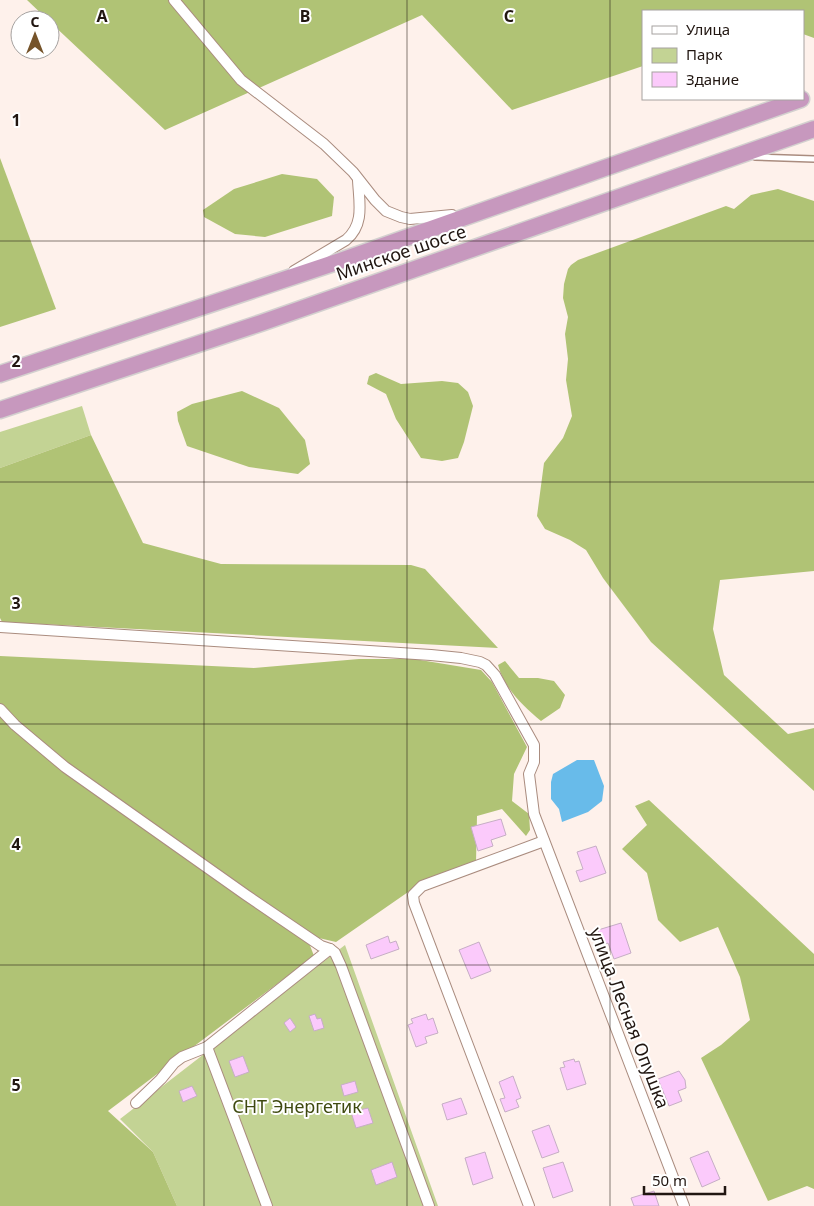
<svg xmlns="http://www.w3.org/2000/svg" width="814" height="1206" viewBox="0 0 814 1206" font-family="'Noto Sans',sans-serif">
<rect width="100%" height="100%" fill="#fef1eb"/>
<g fill="#c3d394">
<path d="M82 406 91 435 0 468V432Z"/>
<path d="M345 945 438 1206H177L153 1152 120 1119Z"/>
</g>
<g fill="#b0c375">
<path d="M27 0H814V38L803 34V11H643V66L512 110 422 15 165 130 50 22V20H48Z"/>
<path d="M0 158 56 309 0 327Z"/>
<path d="M282 174 317 179 334 197 332 216 265 237 235 234 204 217 203 210 234 189Z"/>
<path d="M778 189 814 201V571L720 580 713 629 724 675 788 734 814 728V791L651 642 603 578 586 550 570 540 545 529 537 516 544 463 563 438 572 416 566 380 568 359 565 334 568 317 563 298 564 284 568 269 571 265 578 260 726 206 734 209 751 195Z"/>
<path d="M376 373 401 384 442 381 458 383 468 392 473 406 464 442 458 458 442 461 421 458 396 419 386 394 367 384 369 376Z"/>
<path d="M242 391 279 408 305 440 310 464 298 474 249 467 187 446 178 421 177 412 192 404Z"/>
<path d="M91 435 143 543 221 564 411 565 425 569 498 648 2 622 0 618V468Z"/>
<path d="M0 656 254 668 359 659H414L481 670 492 682 527 747 514 774 512 801 529 814 530 830 526 836 502 809 477 816 476 862 424 881 336 942 306 935 314 956 108 1111 153 1152 177 1206H0Z"/>
<path d="M505 661 519 678H538L554 681 565 695 560 708 541 721C523 706 504 688 498 665Z"/>
<path d="M649 800 814 954V1189L807 1186 768 1201 701 1058 721 1045 750 1020 740 977 718 927 680 942 658 920 647 873 622 849 647 825 635 806Z"/>
</g>
<path fill="#68bbea" d="M577 760H594L604 786 602 801 588 812 562 822 559 809 551 799V782L553 774Z"/>
<g fill="#fbcafb" stroke="#c6aec5">
<path d="M501 819 506 835 491 840 493 846 478 851 471 827Z"/>
<path d="M596 846 606 873 580 882 576 871 583 869 577 852Z"/>
<path d="M621 923 631 953 614 959 608 943 603 945 598 930Z"/>
<path d="M388 936 390 943 396 941 399 949 371 959 366 945Z"/>
<path d="M479 942 491 971 471 979 459 950Z"/>
<path d="M315 1014 317 1019 321 1018 324 1028 314 1031 309 1016Z"/>
<path d="M426 1014 428 1020 433 1018 438 1033 425 1037 427 1043 416 1047 408 1025 413 1023 411 1019Z"/>
<path d="M290 1018 296 1027 290 1032 284 1023Z"/>
<path d="M243 1056 249 1072 235 1077 229 1061Z"/>
<path d="M574 1059 575 1062 579 1061 586 1084 567 1090 560 1068 565 1067 563 1062Z"/>
<path d="M679 1071 685 1080 686 1088 678 1091 682 1101 669 1106 658 1079Z"/>
<path d="M513 1076 521 1098 516 1100 519 1107 505 1112 500 1099 505 1098 499 1082Z"/>
<path d="M355 1081 358 1092 344 1096 341 1085Z"/>
<path d="M192 1086 197 1096 183 1102 179 1091Z"/>
<path d="M461 1098 467 1114 447 1120 442 1104Z"/>
<path d="M368 1108 373 1123 356 1128 351 1112Z"/>
<path d="M549 1125 559 1152 542 1158 532 1131Z"/>
<path d="M708 1151 720 1179 702 1187 690 1158Z"/>
<path d="M485 1152 493 1178 473 1185 465 1158Z"/>
<path d="M392 1162 397 1177 376 1185 371 1170Z"/>
<path d="M563 1162 573 1191 553 1198 543 1168Z"/>
<path d="M654 1191 659 1206H634L631 1198Z"/>
</g>
<g fill="none" stroke-linecap="round" stroke-linejoin="round">
<g stroke="#aa8c7f" stroke-width="8">
<path id="service" d="M755 157 814 159"/>
</g>
<g stroke="#aa8c7f" stroke-width="12">
<g id="minor">
<path d="M174 0 241 80 324 144 353 172 375 200 386 211 401 217 410 219 452 215"/>
<path d="M294 271 346 240C365 224 359 202 358 180"/>
<path d="M0 627 431 655 461 658 480 662 486 665 495 675 534 745V762L529 774 534 814 684 1206"/>
<path d="M0 709 15 725 65 767 246 895 321 946 330 949 335 953 341 966 429 1206"/>
<path d="M207 1047 267 1206"/>
<path d="M136 1103 161 1079 174 1063 182 1057 207 1047 330 949"/>
<path d="M529 1206 414 903 413 895 422 886 544 841"/>
</g>
</g>
<g stroke="#d3d0cf" stroke-width="19">
<g id="trunk">
<path d="M0 374 340 261 801 99"/>
<path d="M0 410 261 323 814 129"/>
</g>
</g>
<use href="#service" stroke="#fff" stroke-width="5"/>
<use href="#minor" stroke="#fff" stroke-width="10"/>
<use href="#trunk" stroke="#c798be" stroke-width="16"/>
</g>
<path fill="none" stroke="#211611" stroke-width="1" stroke-opacity="0.55" d="M204 0V1206M407 0V1206M610 0V1206M0 241H814M0 482H814M0 724H814M0 965H814"/>
<g text-anchor="middle" stroke-width="4" stroke-linejoin="round" paint-order="stroke">
<g font-size="18" fill="#211611" stroke="#fff">
<text transform="translate(401 253) rotate(-19)" y="6">Минское шоссе</text>
<text transform="translate(629 1018) rotate(69)" y="6">улица Лесная Опушка</text>
</g>
<g font-size="18" fill="#3f4a10" stroke="#fff">
<text x="297" y="1113">СНТ Энергетик</text>
</g>
</g>
<g font-size="16" text-anchor="middle" font-weight="bold" fill="#211611" stroke="#fff" stroke-width="4" stroke-linejoin="round" paint-order="stroke">
<text x="102" y="22">A</text>
<text x="305" y="22">B</text>
<text x="509" y="22">C</text>
<text x="16" y="126">1</text>
<text x="16" y="367">2</text>
<text x="16" y="609">3</text>
<text x="16" y="850">4</text>
<text x="16" y="1091">5</text>
</g>
<rect x="642" y="10" width="162" height="90" fill="#ffffff" stroke="#a6a2a0"/>
<rect x="652" y="26" width="25" height="8" fill="#ffffff" stroke="#a6a2a0"/>
<text x="686" y="35" font-size="15" fill="#211611">Улица</text>
<rect x="652" y="48" width="25" height="15" fill="#c3d394" stroke="#a6a2a0"/>
<text x="686" y="60" font-size="15" fill="#211611">Парк</text>
<rect x="652" y="72" width="25" height="15" fill="#fbcafb" stroke="#a6a2a0"/>
<text x="686" y="85" font-size="15" fill="#211611">Здание</text>
<g transform="translate(35 35)"><circle r="24" fill="#ffffff" stroke="#a6a2a0"/>
<path d="M0-4L9 19L0 12L-9 19Z" fill="#75532a"/>
<text y="-8" font-size="14" font-weight="bold" text-anchor="middle" fill="#211611">С</text>
</g>
<path d="M644 1186v8h81v-8" fill="none" stroke="#211611" stroke-width="2.5"/>
<text x="652" y="1186" font-size="15" fill="#211611" stroke="#ffffff" stroke-width="4" paint-order="stroke">50 m</text>
</svg>
